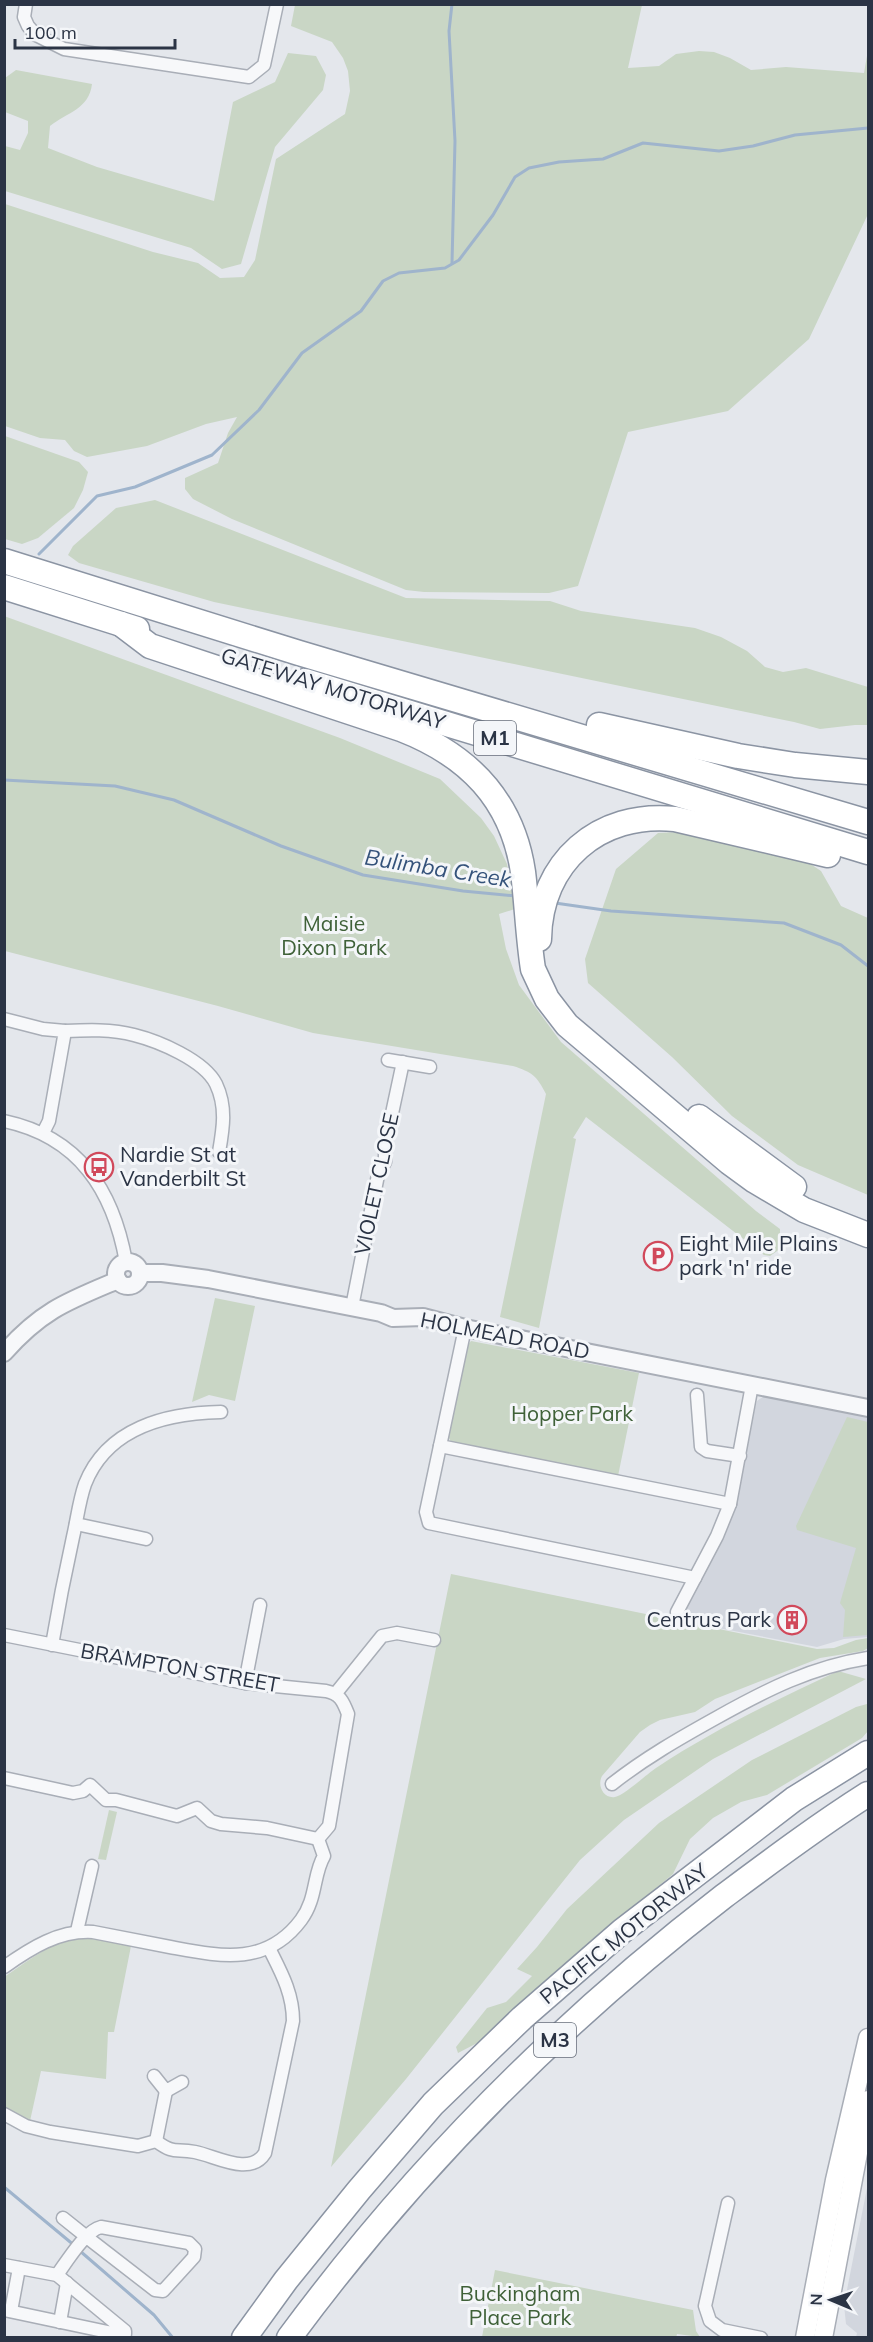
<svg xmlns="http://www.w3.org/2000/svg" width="873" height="2342" viewBox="0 0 873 2342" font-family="Mulish,sans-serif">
<rect width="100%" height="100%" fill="#e4e7ec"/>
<g fill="#d2d6de">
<path d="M772 1394 868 1414V1637L844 1639 817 1647 677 1620 727 1528 733 1515 755 1408 757 1401 764 1396Z"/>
<path d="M868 2183V2337H856L857 2333 846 2324 844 2305Z"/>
</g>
<g fill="#c9d6c5">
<path d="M295 5H642L628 68 659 66 676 54 699 51 714 52 730 58 751 70 786 67 864 73 868 50V214L809 339 728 411 628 432 578 586 549 593 424 592 406 590 232 519 193 499 185 489V478L218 463 228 433 237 417 206 424 147 446 87 457 74 451 65 440 40 438 5 426V204L153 252 198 263 220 278 244 277 255 260 276 159 345 114 350 91 348 71 343 58 332 42 291 26Z"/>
<path d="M288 53 316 56 326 75 323 90 275 147 241 264 222 269 191 248 5 191V146L20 150 28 133V121L5 112V78L16 70 92 84C89 109 68 112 50 126L48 148 97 167 214 201 233 102 275 82Z"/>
<path d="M5 436 79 462 88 472 83 490 74 508 38 538 22 544 5 539Z"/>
<path d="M155 500 406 598 550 601 581 611 695 628 721 637 747 651 765 667 783 672 806 668 868 687V725H855L820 729 794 722 214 602 79 563 68 555 73 546 116 508Z"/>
<path d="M4 616 340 738 440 779 481 818 494 836 507 864 515 909 499 914 506 949 519 985 561 1042 756 1211 780 1229V1249L770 1256 764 1255 586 1117 573 1138 576 1139 539 1328 500 1317 546 1094C537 1076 532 1072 513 1066L313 1033 218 1006 5 951Z"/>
<path d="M679 832 806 861 821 871 841 906 868 918V1195L798 1165 732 1116 672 1057 588 983 585 959 616 869 658 833Z"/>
<path d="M215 1298 255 1306 235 1401 209 1395 192 1402Z"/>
<path d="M471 1341 639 1373 618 1476 451 1442 448 1436 467 1346Z"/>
<path d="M847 1417 868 1422V1635L843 1637 845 1610 840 1603 856 1548 797 1530 796 1526Z"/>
<path d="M451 1574 817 1649 834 1648 856 1640 868 1638V1648L863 1651 820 1658 715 1699 695 1712 660 1720 650 1725 640 1732 602 1776C597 1785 603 1799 615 1797 623 1796 647 1774 656 1768 713 1730 776 1700 838 1671L866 1679 713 1759 624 1820 580 1860 406 2079 331 2167Z"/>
<path d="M867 1704 868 1731 862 1738 767 1795 741 1802 713 1818 690 1839 673 1874 611 1926 483 2040 458 2053 456 2047 487 2008 506 2002 532 1976 517 1969 537 1947 567 1909 659 1823 752 1760 856 1707Z"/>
<path d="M109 1810 117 1812 106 1860 98 1859Z"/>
<path d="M77 1938H91L131 1946 114 2032H108L106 2079 41 2071 30 2121 5 2108 4 1977C27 1962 49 1943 77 1938Z"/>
<path d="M495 2270 693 2310 696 2331 700 2337 677 2334 676 2338 482 2337Z"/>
</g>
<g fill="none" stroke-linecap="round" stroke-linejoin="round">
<g stroke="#9fb4cc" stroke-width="3">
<path d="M452 263 455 141 449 31 452 4"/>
<path d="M39 554 97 496 135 487 212 455 259 410 302 353 361 311 383 281 399 273 445 268 459 260 493 215 515 177 529 168 559 162 603 159 643 143 719 151 753 146 795 135 868 128"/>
<path d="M4 780 115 786 174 800 281 846 363 875 463 891 516 896"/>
<path d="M555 903 611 911 784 923 841 945 868 966"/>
<path d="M4 2187 75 2246"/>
<path d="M80 2251 154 2315 173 2338"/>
</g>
<g stroke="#a9aeb7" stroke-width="15">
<g id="minor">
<path d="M26 4 24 17 28 26 36 35 64 49 249 77 264 65 277 4"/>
<path d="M4 1019 43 1029 65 1031 49 1121 43 1133"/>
<path d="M65 1031C87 1030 112 1029 134 1035 158 1041 204 1060 216 1084 227 1107 223 1129 219 1152"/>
<path d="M388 1060 430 1067"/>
<path d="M4 1121C79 1137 113 1190 126 1262"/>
<path d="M352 1307 378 1175 385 1162V1146L403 1062"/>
<path d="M465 1328 426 1512 429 1523 695 1578"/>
<path d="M697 1395 701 1447 707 1451 740 1456"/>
<path d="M440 1446 730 1504"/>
<path d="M76 1524 146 1539"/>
<path d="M677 1612 717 1536 730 1504 752 1385"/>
<path d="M4 1635 245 1683 326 1691C340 1694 343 1701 348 1714L329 1826 318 1839 324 1856C313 1874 317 1899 301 1920 266 1967 219 1956 170 1947 144 1942 118 1937 93 1932 59 1930 31 1948 4 1967"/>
<path d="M52 1645C58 1609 65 1573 73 1537 77 1520 79 1501 85 1484 107 1428 166 1413 221 1412"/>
<path d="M245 1683 260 1605"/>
<path d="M336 1693 382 1636 397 1633 434 1640"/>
<path d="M4 1778 73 1793 83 1791 90 1785 106 1800H116L177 1816 197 1808 211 1821 221 1824 267 1828 318 1839"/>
<path d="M612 1784C645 1758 680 1738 716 1718 766 1690 811 1667 868 1658"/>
<path d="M77 1931 92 1866"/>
<path d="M154 2076 166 2091 182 2082"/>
<path d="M4 2114 26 2126 50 2132 138 2146 156 2141"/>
<path d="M156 2141C175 2155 175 2148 195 2152 216 2156 250 2177 265 2153L293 2021C293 1993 281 1972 269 1948"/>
<path d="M156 2141 166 2091"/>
<path d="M728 2203 705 2306 710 2321 722 2330 761 2338"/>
<path d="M4 2265 57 2275 125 2331V2334L122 2335 4 2310"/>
<path d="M57 2275C67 2261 86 2230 101 2227L189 2243 195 2249 194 2257 163 2291 155 2290 93 2242 63 2218"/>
<path d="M11 2311 19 2268"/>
<path d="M60 2322 67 2283"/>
</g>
</g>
<g stroke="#a9aeb7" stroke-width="20">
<g id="tertiary">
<circle cx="128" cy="1274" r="12"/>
<path d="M141 1273H162L208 1279 381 1313 393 1318 423 1317 465 1328 868 1408"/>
<path d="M4 1353C42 1310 68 1301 118 1280"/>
</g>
</g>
<g stroke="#a9aeb7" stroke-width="21">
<g id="secondary">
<path d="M805 2338 835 2180 868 2038"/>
<path d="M823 2338 868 2100"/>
</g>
</g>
<g stroke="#8b94a3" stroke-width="27">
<g id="motorway">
<path d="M4 561 299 653 868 822"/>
<path d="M4 587 137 629"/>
<path d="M121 624 150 646 401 729C468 755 512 799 523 872 527 904 528 937 533 969L547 999 567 1025 729 1162 755 1181 804 1210 868 1235"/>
<path d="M305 681 868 852"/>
<path d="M599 725 738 756 795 765 868 772"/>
<path d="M539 939C540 862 599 811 675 819L828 855"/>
<path d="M699 1117 794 1187"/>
<path d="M244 2338 286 2280 359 2190 433 2104 522 2018 622 1931 794 1799 868 1753"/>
<path d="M289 2338C413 2170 559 2023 724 1896 771 1861 819 1825 868 1794"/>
</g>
</g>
<use href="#minor" stroke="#f7f8fa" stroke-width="12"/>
<use href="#tertiary" stroke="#f7f8fa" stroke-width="16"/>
<use href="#secondary" stroke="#fff" stroke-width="18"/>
<use href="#motorway" stroke="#fff" stroke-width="24"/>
</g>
<defs>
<g id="bus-ring" transform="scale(1.5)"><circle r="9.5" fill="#f4f6f9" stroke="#d1495b" stroke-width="1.5"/><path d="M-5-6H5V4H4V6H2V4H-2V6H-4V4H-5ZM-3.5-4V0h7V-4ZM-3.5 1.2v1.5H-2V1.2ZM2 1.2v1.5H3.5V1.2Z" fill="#d1495b"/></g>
<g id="parking-ring" transform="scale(1.5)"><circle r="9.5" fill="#f4f6f9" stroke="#d1495b" stroke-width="1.5"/><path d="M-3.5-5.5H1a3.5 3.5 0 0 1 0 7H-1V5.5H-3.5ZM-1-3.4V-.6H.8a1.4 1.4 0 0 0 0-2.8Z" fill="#d1495b"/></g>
<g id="building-ring" transform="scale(1.5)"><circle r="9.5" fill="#f4f6f9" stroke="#d1495b" stroke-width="1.5"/><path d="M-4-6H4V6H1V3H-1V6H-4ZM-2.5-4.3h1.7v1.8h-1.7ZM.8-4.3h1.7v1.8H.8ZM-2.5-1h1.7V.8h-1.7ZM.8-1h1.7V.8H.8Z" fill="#d1495b"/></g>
</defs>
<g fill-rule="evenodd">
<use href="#bus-ring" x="99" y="1167"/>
<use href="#parking-ring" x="658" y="1256"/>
<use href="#building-ring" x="792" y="1620"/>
</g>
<g text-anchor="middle" stroke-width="6" stroke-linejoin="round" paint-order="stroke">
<g fill="#f4f6f9" stroke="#676e7b" stroke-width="1.5">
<rect x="474" y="721" width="42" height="34" rx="4.5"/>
<rect x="534" y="2023" width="42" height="34" rx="4.5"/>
</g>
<g font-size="20" font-weight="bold" fill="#2b3445">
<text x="495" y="745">M1</text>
<text x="555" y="2047">M3</text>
</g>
<g font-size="21" fill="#2b3445" stroke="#f4f6f9">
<text transform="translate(333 689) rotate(17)" y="7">GATEWAY MOTORWAY</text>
<text transform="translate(377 1184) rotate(-78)" y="7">VIOLET CLOSE</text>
<text transform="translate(505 1336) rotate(11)" y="7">HOLMEAD ROAD</text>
<text transform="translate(180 1668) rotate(10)" y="7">BRAMPTON STREET</text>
<text transform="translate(624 1934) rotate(-39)" y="7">PACIFIC MOTORWAY</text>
</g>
<g font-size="21" fill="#3f6138" stroke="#f4f6f9">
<text x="334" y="931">Maisie<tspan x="334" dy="24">Dixon Park</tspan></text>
<text x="572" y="1421">Hopper Park</text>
<text x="520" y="2301">Buckingham<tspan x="520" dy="24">Place Park</tspan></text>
</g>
<g font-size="21" fill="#2b3445" stroke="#f4f6f9" text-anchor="start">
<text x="120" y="1162">Nardie St at<tspan x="120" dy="24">Vanderbilt St</tspan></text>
<text x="679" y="1251">Eight Mile Plains<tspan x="679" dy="24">park 'n' ride</tspan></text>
<text x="771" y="1627" text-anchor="end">Centrus Park</text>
</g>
<g font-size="22" font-style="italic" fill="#34527a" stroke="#f4f6f9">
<text transform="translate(438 868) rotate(9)" y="8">Bulimba Creek</text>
</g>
</g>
<rect width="873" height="2342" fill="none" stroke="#2b3445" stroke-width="12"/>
<g transform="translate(831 2300) rotate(272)" stroke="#f4f6f9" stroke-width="4.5" paint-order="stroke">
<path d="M0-4.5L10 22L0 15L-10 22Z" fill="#2b3445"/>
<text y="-9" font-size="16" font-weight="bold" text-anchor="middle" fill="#2b3445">N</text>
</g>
<path d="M15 39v9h160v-9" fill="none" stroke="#2b3445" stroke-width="3"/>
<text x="24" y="39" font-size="18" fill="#2b3445" stroke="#f4f6f9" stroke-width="4.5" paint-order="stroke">100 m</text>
</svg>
